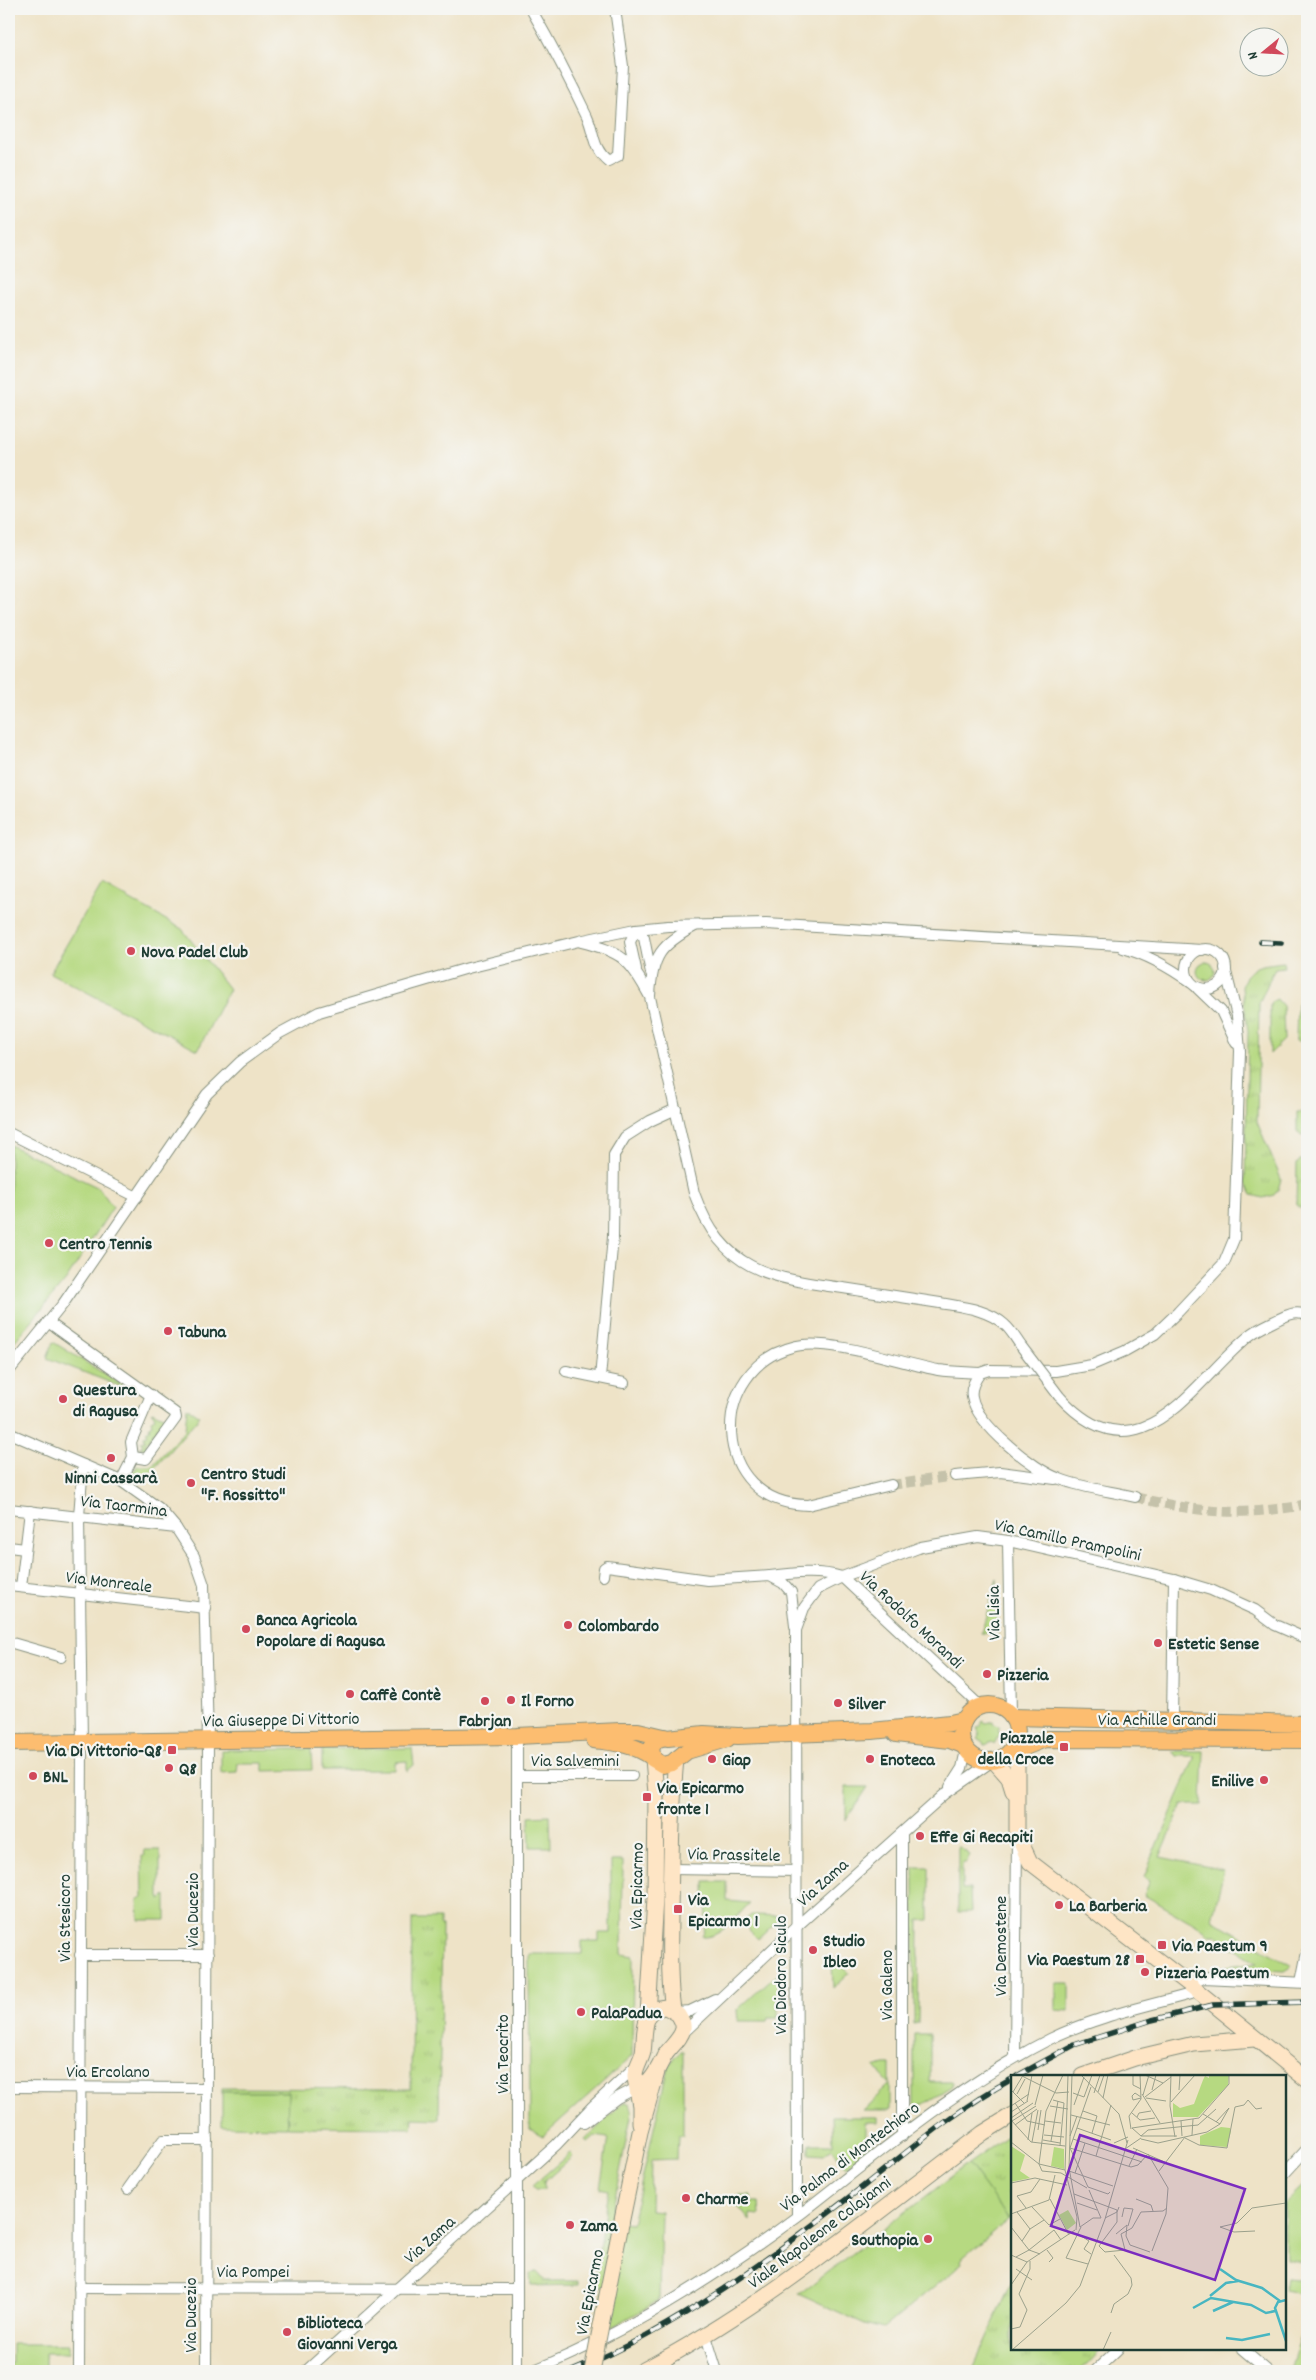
<svg xmlns="http://www.w3.org/2000/svg" width="1316" height="2380" viewBox="0 0 1316 2380" font-family="Dekko,sans-serif">
<defs>
<pattern id="grass-tufts" width="24" height="20" patternUnits="userSpaceOnUse" patternTransform="scale(1.25)"><rect width="24" height="20" fill="#b6d981"/><path d="M3 7l-1-3M5 7V3M7 7l1-3M15 17l-1-3M17 17v-4M19 17l1-3" fill="none" stroke="#9cbb70"/></pattern>
</defs>
<rect width="100%" height="100%" fill="#f6f6f2"/>
<filter id="ink" filterUnits="userSpaceOnUse"><feTurbulence type="fractalNoise" baseFrequency=".02" numOctaves="2"/><feDisplacementMap in="SourceGraphic" scale="10" xChannelSelector="R" yChannelSelector="G"/><feConvolveMatrix kernelMatrix="1 2 1 2 8 2 1 2 1" color-interpolation-filters="sRGB"/></filter>
<filter id="wash" filterUnits="userSpaceOnUse"><feTurbulence type="fractalNoise" baseFrequency=".0096" numOctaves="4" result="noise"/><feDisplacementMap in="SourceGraphic" scale="20" xChannelSelector="R" yChannelSelector="G"/><feGaussianBlur stdDeviation="1.12" result="paint"/><feColorMatrix in="noise" values="0 0 0 0 0 0 0 0 0 0 0 0 0 0 0 0 0 1.4 0 .05"/><feComposite in="paint" operator="in"/></filter>
<g filter="url(#wash)">
<rect width="100%" height="100%" fill="#eee3c7"/>
<g fill="url(#grass-tufts)" stroke="#6a8b5a">
<circle cx="1206" cy="971" r="9"/>
<path d="M1283 962 1284 967 1275 968 1259 1003 1257 1122 1281 1179 1278 1190 1274 1195 1263 1198 1252 1195 1245 1182 1248 1031 1242 987 1246 976 1254 968 1262 965Z"/>
<path d="M1307 998V1041H1296L1297 1004 1300 999Z"/>
<path d="M1277 999 1283 1006 1284 1040 1270 1054V1006L1271 1002Z"/>
<path d="M1297 1112H1307V1135L1301 1136 1297 1131Z"/>
<path d="M1307 1159V1210L1304 1211 1296 1205 1297 1164 1300 1160Z"/>
<path d="M412 1919H440V1925L442 1926 439 2119 413 2118 412 2128 287 2127V2092H222V2088L411 2089Z"/>
<path d="M1012 2133V2219H1009L968 2164Z"/>
<path d="M570 2153 573 2156 544 2182V2190H535L532 2186Z"/>
<path d="M537 2272 545 2281H578V2285L531 2286 530 2273Z"/>
<path d="M1012 2281V2349H1102L1081 2371H972Z"/>
</g>
<g fill="#b6d981" stroke="#6a8b5a">
<path d="M102 884 182 929 229 989 198 1050 50 973Z"/>
<path d="M10 1145 99 1188 113 1207 66 1280 9 1348Z"/>
<path d="M53 1342 132 1391 47 1358Z"/>
<path d="M187 1407 200 1416 145 1479 132 1474 137 1466H152L185 1430Z"/>
<path d="M152 1411 167 1418 164 1419 165 1422 161 1423V1427H157V1431L153 1432 154 1436 150 1437V1441L146 1442 147 1450 139 1447 143 1446 141 1441 145 1440 144 1436 148 1435 146 1431 150 1429 149 1426 152 1424 151 1420 155 1418Z"/>
<path d="M997 1579 998 1633H981Z"/>
<path d="M983 1721 986 1723 993 1721 994 1724 1000 1727 998 1730 1001 1737H998L994 1744 992 1742 985 1745 984 1742 978 1738 980 1735 977 1728 980 1727Z"/>
<path d="M412 1748 414 1765 407 1771V1761L395 1762V1770H322V1749Z"/>
<path d="M311 1749 312 1770 263 1771V1763H238L237 1772 221 1773V1750Z"/>
<path d="M1172 1751H1204L1202 1805H1182L1160 1857 1224 1870 1212 1919 1292 1966 1284 1971 1214 1968 1257 1962 1227 1944 1216 1934H1207L1205 1930 1144 1895 1150 1881 1144 1877 1195 1756H1176Z"/>
<path d="M846 1787H868L846 1820Z"/>
<path d="M550 1815 551 1847H530L529 1816Z"/>
<path d="M958 1846 970 1855 966 1863H962V1889H970L971 1912H958Z"/>
<path d="M144 1850H160V1900L166 1896V1920H139L138 1899 143 1898 142 1855H145Z"/>
<path d="M611 1861H623L622 1954 633 1956 632 2056 543 2136 530 2129 529 1954H582V1941H599V1933H611Z"/>
<path d="M914 1867H929V1920H919L918 2023 914 2024Z"/>
<path d="M705 1882H727V1901L750 1903C737 1915 722 1938 702 1937L706 1925Z"/>
<path d="M751 1915H754L783 1916 758 1939 742 1923Z"/>
<path d="M838 1958 849 1973 833 1988 832 1961Z"/>
<path d="M778 1973V2018H769L768 2021H738L737 2010Z"/>
<path d="M1056 1983H1069V2011L1056 2010Z"/>
<path d="M914 2034H930V2082H952V2087L914 2110Z"/>
<path d="M683 2051V2135H678L677 2159 651 2160 650 2210 661 2211 659 2301 594 2337 604 2287H589L590 2281H594L608 2190 600 2188 608 2138 594 2136 587 2142 585 2140 621 2104 626 2102 630 2104 632 2111 610 2222 632 2224 667 2071 674 2057Z"/>
<path d="M884 2065H890V2110H863L890 2084 875 2068Z"/>
<path d="M222 2092H288L287 2127 222 2126Z"/>
<path d="M832 2117H878V2122H865V2134L874 2146 846 2168 832 2148 824 2155 810 2154V2144H833Z"/>
<path d="M968 2164 1009 2219 961 2260 962 2263 883 2329 865 2324 799 2294Z"/>
<path d="M1307 2182V2263L1285 2259V2203Z"/>
<path d="M738 2195H751V2202H759L760 2215 750 2214V2221L731 2198H737Z"/>
<path d="M1287 2279 1307 2281V2295L1285 2291Z"/>
<path d="M1307 2314V2366L1298 2370H1290L1301 2337 1305 2315Z"/>
<path d="M12 2344H69V2353H45V2371H9V2363L12 2362Z"/>
</g>
</g>
<g filter="url(#ink)">
<g fill="none" stroke-linecap="round" stroke-linejoin="round">
<g stroke="#c5c2aa" stroke-width="10" stroke-dasharray="10 5" stroke-linecap="butt">
<path d="M891 1485 955 1476"/>
<path d="M1135 1497C1184 1509 1226 1516 1277 1509 1287 1508 1298 1507 1307 1503"/>
</g>
<g stroke="#86907e" stroke-width="12">
<g id="street">
<path d="M531 9C551 44 570 80 587 116 595 134 592 148 608 161L618 156 623 66 615 9"/>
<path d="M581 942C622 952 630 959 650 997L694 1193C722 1271 769 1278 843 1288 875 1293 908 1298 940 1303 962 1307 988 1309 1005 1325 1011 1330 1016 1339 1021 1346"/>
<path d="M1123 948C1148 955 1169 967 1190 982"/>
<circle cx="1206" cy="969" r="20"/>
<path d="M636 969 630 942 636 929 644 938 651 973"/>
<path d="M1198 989 1221 1011 1236 1043"/>
<path d="M650 996C652 955 661 945 695 926"/>
<path d="M9 1133 137 1197"/>
<path d="M48 1322 175 1413 176 1418 146 1459 133 1457"/>
<path d="M9 1371 63 1304 207 1094 240 1062 280 1033 319 1012 468 968 579 941 636 929 668 926 766 924 1202 950"/>
<path d="M566 1371 624 1383"/>
<path d="M600 1378 613 1237 614 1155 625 1137 650 1121 676 1109"/>
<path d="M1059 1396C1139 1484 1190 1385 1249 1336 1257 1329 1269 1324 1279 1319 1288 1315 1297 1310 1307 1316"/>
<path d="M9 1433 121 1481 159 1508 176 1528 194 1556 204 1585 208 1740 206 2371"/>
<path d="M955 1476 1000 1472 1055 1479"/>
<path d="M121 1481 133 1457 131 1442 151 1395"/>
<path d="M891 1485 808 1505C710 1504 705 1367 796 1346 830 1338 901 1363 938 1370 952 1372 966 1372 980 1373"/>
<path d="M1135 1497C1110 1491 1083 1488 1060 1479 1034 1470 977 1425 972 1397 970 1388 975 1380 980 1373L989 1370 1056 1371 1092 1365 1125 1351 1155 1334 1178 1312 1224 1263 1234 1239 1240 1051 1237 1016 1225 968"/>
<path d="M9 1509 176 1528"/>
<path d="M1008 1541 1011 1715"/>
<path d="M9 1547 25 1549"/>
<path d="M603 1576 604 1568 607 1566 708 1580 770 1576 783 1583 791 1592 795 1626"/>
<path d="M770 1576C794 1573 818 1570 842 1577L980 1706"/>
<path d="M9 1586 206 1608"/>
<path d="M21 1587 30 1511"/>
<path d="M9 1642 61 1657"/>
<path d="M1172 1720 1174 1579"/>
<path d="M518 1776H632"/>
<path d="M950 1787 962 1768 966 1750"/>
<path d="M902 1833V2136"/>
<path d="M671 1869 796 1871"/>
<path d="M80 1955H208"/>
<path d="M1301 1982 1307 1952"/>
<path d="M1190 1985 1203 1978 1307 1983"/>
<path d="M676 2012 690 2011 715 1999"/>
<path d="M681 2035 796 1927 945 1794 991 1762"/>
<path d="M1015 2057 1017 1837"/>
<path d="M9 2087 207 2088"/>
<path d="M584 2123 617 2098 640 2086"/>
<path d="M1285 2173 1307 2149"/>
<path d="M128 2189 163 2140H207"/>
<path d="M797 2216 796 1630 804 1608 818 1589 842 1577 921 1547 978 1537 1008 1541 1174 1579 1211 1590 1255 1610 1275 1625 1307 1639"/>
<path d="M79 2288 517 2289"/>
<path d="M706 2336 717 2371"/>
<path d="M1242 2349 1268 2371"/>
<path d="M79 2371 82 1742 79 1516 83 1465"/>
<path d="M306 2371 556 2145 592 2107 637 2065"/>
<path d="M517 2371V1736"/>
<path d="M532 2371C628 2332 716 2277 799 2215 879 2153 959 2085 1050 2039 1096 2016 1148 2006 1198 1992"/>
<path d="M1095 2371 1118 2349"/>
</g>
</g>
<g stroke="#86907e" stroke-width="17">
<g id="secondary">
<path d="M1017 1739V1834L1030 1862 1190 1985 1307 2080"/>
<path d="M994 1761 1009 1778 1013 1791"/>
<path d="M666 2007 678 2014C681 2019 684 2023 683 2029 681 2039 671 2046 665 2055 661 2062 643 2104 635 2075 636 2067 641 2060 643 2052 646 2034 640 2008 666 2007Z"/>
<path d="M673 2009C668 1978 670 1945 670 1913 671 1861 671 1810 676 1759"/>
<path d="M648 2015 655 1898 656 1793 653 1759"/>
<path d="M1082 2076 1135 2058 1194 2044 1254 2039"/>
<path d="M635 2078 640 2106V2123"/>
<path d="M621 2224 640 2132 657 2072"/>
<path d="M642 2371C765 2307 872 2216 983 2133L1012 2115"/>
</g>
</g>
<g stroke="#86907e" stroke-width="18">
<g id="primary">
<circle cx="989" cy="1733" r="28"/>
<path d="M1012 1717 1307 1724"/>
<path d="M896 1734 950 1740 963 1745"/>
<path d="M665 1737 656 1740 651 1748 653 1759 663 1765 672 1763 687 1751 727 1739"/>
<path d="M594 1740C616 1743 634 1744 652 1757"/>
<path d="M9 1743 517 1736 620 1731H638L668 1738 704 1734 738 1736 872 1731 950 1723 964 1720"/>
<path d="M1010 1753 1045 1739 1307 1740"/>
</g>
</g>
<use href="#street" stroke="#fff" stroke-width="10"/>
<use href="#secondary" stroke="#fee5c5" stroke-width="15"/>
<use href="#primary" stroke="#fcbd6f" stroke-width="16"/>
<g stroke="#1f3d34" stroke-width="5.5">
<g id="rail">
<path d="M1261 942 1281 943"/>
<path d="M1017 2076 1074 2045 1152 2020 1213 2005 1307 2002"/>
<path d="M572 2371C680 2327 773 2256 865 2185 912 2148 960 2107 1012 2079"/>
</g>
</g>
<use href="#rail" stroke="#f6f6f2" stroke-width="4" stroke-dasharray="11" stroke-linecap="butt"/>
<g stroke="#86907e" stroke-width="12" stroke-linecap="butt">
<path id="street-bridge" d="M1021 1346 1059 1396"/>
</g>
<g stroke="#86907e" stroke-width="17" stroke-linecap="butt">
<path id="secondary-bridge" d="M592 2371 621 2224"/>
</g>
<use href="#street-bridge" stroke="#fff" stroke-width="10"/>
<use href="#secondary-bridge" stroke="#fee5c5" stroke-width="15"/>
</g>
</g>
<g fill="#d1495b" stroke="#f6f6f2" stroke-width="2">
<circle cx="131" cy="951" r="5"/>
<circle cx="49" cy="1243" r="5"/>
<circle cx="168" cy="1331" r="5"/>
<circle cx="63" cy="1399" r="5"/>
<circle cx="111" cy="1458" r="5"/>
<circle cx="191" cy="1483" r="5"/>
<circle cx="568" cy="1625" r="5"/>
<circle cx="246" cy="1629" r="5"/>
<circle cx="1158" cy="1643" r="5"/>
<circle cx="987" cy="1674" r="5"/>
<circle cx="350" cy="1694" r="5"/>
<circle cx="511" cy="1700" r="5"/>
<circle cx="485" cy="1701" r="5"/>
<circle cx="838" cy="1703" r="5"/>
<rect x="1059" y="1742" width="10" height="10" rx="2.5"/>
<rect x="167" y="1745" width="10" height="10" rx="2.5"/>
<circle cx="712" cy="1759" r="5"/>
<circle cx="870" cy="1759" r="5"/>
<circle cx="169" cy="1768" r="5"/>
<circle cx="33" cy="1776" r="5"/>
<circle cx="1264" cy="1780" r="5"/>
<rect x="642" y="1792" width="10" height="10" rx="2.5"/>
<circle cx="920" cy="1836" r="5"/>
<circle cx="1059" cy="1905" r="5"/>
<rect x="673" y="1904" width="10" height="10" rx="2.5"/>
<rect x="1157" y="1940" width="10" height="10" rx="2.5"/>
<circle cx="813" cy="1950" r="5"/>
<rect x="1135" y="1954" width="10" height="10" rx="2.5"/>
<circle cx="1145" cy="1972" r="5"/>
<circle cx="581" cy="2012" r="5"/>
<circle cx="686" cy="2198" r="5"/>
<circle cx="570" cy="2225" r="5"/>
<circle cx="928" cy="2239" r="5"/>
<circle cx="287" cy="2332" r="5"/>
</g>
<g text-anchor="middle" stroke-width="4.5" stroke-linejoin="round" paint-order="stroke">
<g font-size="18" font-weight="bold" fill="#1f3d34" stroke="#f6f6f2" text-anchor="start">
<text x="141" y="957">Nova Padel Club</text>
<text x="59" y="1249">Centro Tennis</text>
<text x="178" y="1337">Tabuna</text>
<text x="73" y="1395">Questura<tspan x="73" dy="21">di Ragusa</tspan></text>
<text x="201" y="1479">Centro Studi<tspan x="201" dy="21">"F. Rossitto"</tspan></text>
<text x="111" y="1483" text-anchor="middle">Ninni Cassarà</text>
<text x="256" y="1625">Banca Agricola<tspan x="256" dy="21">Popolare di Ragusa</tspan></text>
<text x="578" y="1631">Colombardo</text>
<text x="1168" y="1649">Estetic Sense</text>
<text x="997" y="1680">Pizzeria</text>
<text x="360" y="1700">Caffè Contè</text>
<text x="521" y="1706">Il Forno</text>
<text x="848" y="1709">Silver</text>
<text x="485" y="1726" text-anchor="middle">Fabrjan</text>
<text x="1054" y="1743" text-anchor="end">Piazzale<tspan x="1054" dy="21">della Croce</tspan></text>
<text x="162" y="1756" text-anchor="end">Via Di Vittorio-Q8</text>
<text x="722" y="1765">Giap</text>
<text x="880" y="1765">Enoteca</text>
<text x="179" y="1774">Q8</text>
<text x="43" y="1782">BNL</text>
<text x="1254" y="1786" text-anchor="end">Enilive</text>
<text x="657" y="1793">Via Epicarmo<tspan x="657" dy="21">fronte 1</tspan></text>
<text x="930" y="1842">Effe Gi Recapiti</text>
<text x="688" y="1905">Via<tspan x="688" dy="21">Epicarmo 1</tspan></text>
<text x="1069" y="1911">La Barberia</text>
<text x="823" y="1946">Studio<tspan x="823" dy="21">Ibleo</tspan></text>
<text x="1172" y="1951">Via Paestum 9</text>
<text x="1130" y="1965" text-anchor="end">Via Paestum 28</text>
<text x="1155" y="1978">Pizzeria Paestum</text>
<text x="591" y="2018">PalaPadua</text>
<text x="696" y="2204">Charme</text>
<text x="580" y="2231">Zama</text>
<text x="918" y="2245" text-anchor="end">Southopia</text>
<text x="297" y="2328">Biblioteca<tspan x="297" dy="21">Giovanni Verga</tspan></text>
</g>
<g font-size="18" fill="#1f3d34" stroke="#f6f6f2">
<text transform="translate(124 1505) rotate(7)" y="6">Via Taormina</text>
<text transform="translate(1068 1539) rotate(12)" y="6">Via Camillo Prampolini</text>
<text transform="translate(109 1581) rotate(7)" y="6">Via Monreale</text>
<text transform="translate(993 1613) rotate(-91)" y="6">Via Lisia</text>
<text transform="translate(912 1619) rotate(43)" y="6">Via Rodolfo Morandi</text>
<text transform="translate(281 1719) rotate(-1)" y="6">Via Giuseppe Di Vittorio</text>
<text x="1157" y="1725">Via Achille Grandi</text>
<text x="575" y="1766">Via Salvemini</text>
<text transform="translate(734 1854) rotate(1)" y="6">Via Prassitele</text>
<text transform="translate(822 1882) rotate(-42)" y="6">Via Zama</text>
<text transform="translate(636 1886) rotate(-89)" y="6">Via Epicarmo</text>
<text transform="translate(192 1910) rotate(-90)" y="6">Via Ducezio</text>
<text transform="translate(64 1918) rotate(-90)" y="6">Via Stesicoro</text>
<text transform="translate(1000 1946) rotate(-90)" y="6">Via Demostene</text>
<text transform="translate(780 1975) rotate(-90)" y="6">Via Diodoro Siculo</text>
<text transform="translate(886 1985) rotate(-90)" y="6">Via Galeno</text>
<text transform="translate(502 2054) rotate(-90)" y="6">Via Teocrito</text>
<text x="108" y="2077">Via Ercolano</text>
<text transform="translate(849 2156) rotate(-37)" y="6">Via Palma di Montechiaro</text>
<text transform="translate(819 2232) rotate(-37)" y="6">Viale Napoleone Colajanni</text>
<text transform="translate(429 2239) rotate(-42)" y="6">Via Zama</text>
<text x="253" y="2277">Via Pompei</text>
<text transform="translate(589 2292) rotate(-79)" y="6">Via Epicarmo</text>
<text transform="translate(190 2315) rotate(-90)" y="6">Via Ducezio</text>
</g>
</g>
<g transform="translate(1011 2075)">
<rect width="275" height="275" fill="#eee3c7"/>
<path d="M198 0H218L217 10 187 42H162V28L169 33 183 29 192 5 194 1 198 3ZM0 71 14 80 9 96 19 103 0 107ZM43 72 53 74V94L40 91Z" fill="#b6d981"/>
<path d="M210 52 219 53 220 56 216 72 189 70V61ZM57 135 65 148 56 155 48 140Z" fill="#b6d981"/>
<path fill="none" stroke="#48b6c1" stroke-width="2.5" d="M209 194 225 205 251 213 269 226M199 221 215 208 227 206M275 225 267 227 264 233 275 266M182 233 200 223 240 230 255 238 264 236M202 236 222 227M215 263 231 265 259 259"/>
<path fill="none" stroke="#9ba18c" stroke-width="1" d="M9 0 45 18 58 17M52 0 35 36 28 89 54 95M57 0 54 95 66 142 65 155M61 0 58 93 69 152M70 0 108 39 116 68M122 0V10L130 14M134 0 152 8M160 0 159 31 164 62M0 15 13 28M141 15 145 0M168 15 169 0M2 17 11 2M87 17 93 0M62 18 73 22 81 0M83 18 89 0M6 19 14 4M131 19 149 48M132 20 138 0M134 22 160 2M92 23 97 0M130 23 122 25 121 21 124 18 130 22M135 23 155 26M42 25 53 28 49 71M16 26 21 0M160 27 184 0M4 28 16 46 34 50M24 30 32 0M63 30 73 2M0 31 18 19M39 31 57 34M72 36 86 41 81 58M0 37 17 26M121 38 129 45 144 43M192 39 209 49M60 40 99 50M126 42 128 38 140 36M0 43 22 28M0 45 20 67 54 71M1 46 25 31M34 46 50 48M170 46 171 61M205 47 218 33M4 50 26 34M66 53 100 65M120 54 118 41 130 24 129 0M27 55 30 35M33 60 53 62M181 60 182 44M59 61 66 41M130 61 137 55 187 50 205 34M130 61H166M130 61 121 53 188 43 218 9V0M174 63 188 70 216 73 224 32 233 30 237 25 245 34 251 33M62 64 131 87M130 64 147 68 196 57 209 49 218 33M17 65 21 38M32 65 49 68M40 66 47 26M0 67 28 89 31 96 50 98 76 113M21 67 27 35M103 68 117 62M59 73 120 92 127 90 137 79M59 73 80 12M59 73 77 112M122 73 156 88M114 74 130 63M137 79 157 113 155 139 141 176M85 81 100 30M118 91 126 74M58 96 102 111M148 96 174 62M64 98 74 68M0 108 24 103 56 110M77 112 97 119 99 117M78 115 90 143M63 119 106 135V147L88 171 94 177 114 175 110 159 121 153 130 137 152 136 156 133M39 124 58 160M125 124 140 130 142 136M66 128 86 135M21 132 38 150 49 144M15 133 6 121 20 117 29 104M6 137 19 154M0 139 38 125 44 100M111 142 113 133 122 134 117 151M94 143 106 137 108 132M0 152 18 175 43 155 50 165M69 152 82 143H90M70 152 55 183 77 189M244 156 223 157 209 152 226 148 241 133 275 128M67 159 78 166 73 174 80 179M105 159 116 150 115 161 119 170 139 177M11 166 19 154 33 145M36 175 42 183 38 187M0 180 16 187M5 182 18 175 29 179M5 194 21 205M0 210 16 187 64 155M100 238 103 229 117 219 121 210 120 203 103 180M0 254 9 252 16 235 8 219 19 194V186M1 275 55 228 69 211 94 144 117 65M92 275 100 257"/>
<path fill="#7b2cbf" fill-opacity="0.15" stroke="#7b2cbf" stroke-width="2.5" d="M69 60 234 114 204 205 40 151Z"/>
<rect width="275" height="275" fill="none" stroke="#1f3d34" stroke-width="2.5"/>
</g>
<rect width="1316" height="2380" fill="none" stroke="#f6f6f2" stroke-width="30"/>
<g transform="translate(1264 52) rotate(252)"><circle r="24" fill="#f6f6f2" stroke="#a0aca6"/>
<path d="M0-4L9 19L0 12L-9 19Z" fill="#d1495b"/>
<text y="-8" font-size="14" font-weight="bold" text-anchor="middle" fill="#1f3d34">N</text>
</g>
</svg>
